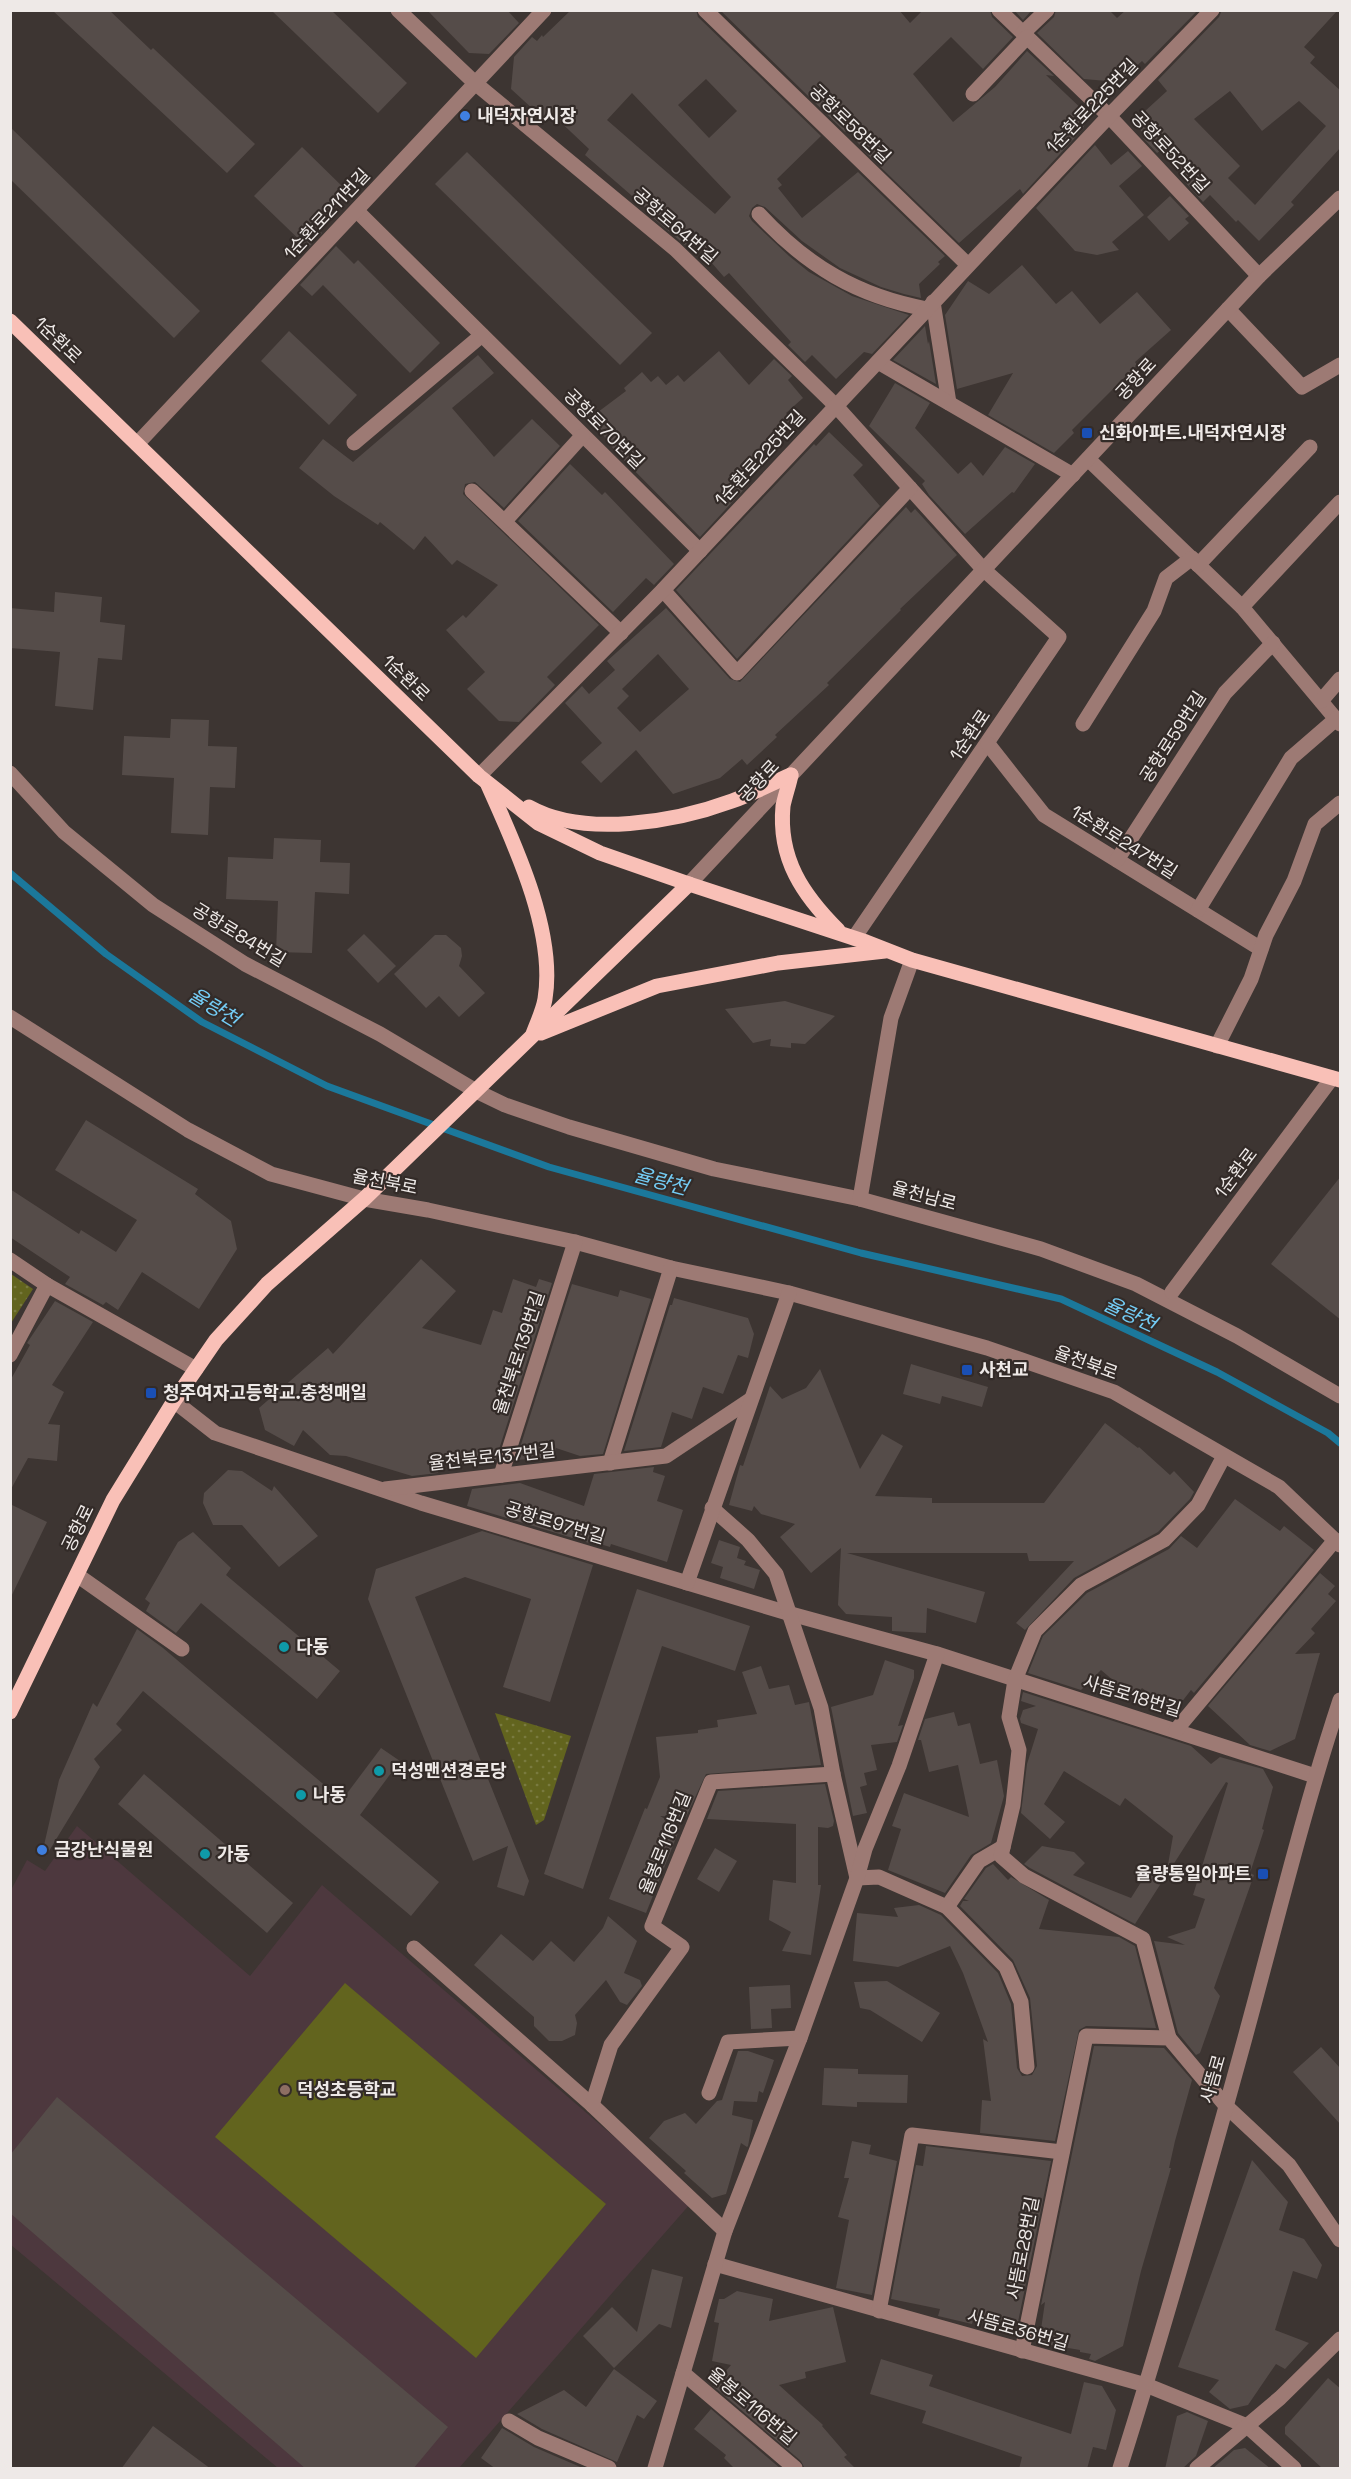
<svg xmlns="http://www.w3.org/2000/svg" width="1351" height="2479" viewBox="0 0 1351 2479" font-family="'Space Grotesk','Noto Sans KR',sans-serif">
<defs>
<pattern id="grass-dots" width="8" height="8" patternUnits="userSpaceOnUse" patternTransform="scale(1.5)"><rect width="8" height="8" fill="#62641e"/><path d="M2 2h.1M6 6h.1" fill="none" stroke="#797a3f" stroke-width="1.8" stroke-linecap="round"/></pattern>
</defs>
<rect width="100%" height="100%" fill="#3d3532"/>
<path fill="#4d383e" d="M77 1826 250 1976 322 1885 691 2203 459 2468H278L11 2245 10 1892 27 1860 45 1871Z"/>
<g fill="url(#grass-dots)">
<path d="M11 1274 33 1289 11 1323Z"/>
<path d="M495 1713 571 1736 544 1820 536 1825Z"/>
</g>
<path fill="#62641e" d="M345 1983 606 2204 476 2358 215 2137Z"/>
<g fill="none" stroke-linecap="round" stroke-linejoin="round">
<path stroke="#1b789b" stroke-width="7" d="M10 873 106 954 202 1022 327 1086 549 1167 861 1253 1061 1299 1217 1372 1328 1433 1340 1443"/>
</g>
<g fill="#554c49" fill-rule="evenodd">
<path d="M52 10H109L151 50 153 48 255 144 227 173Z"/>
<path d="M271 10H331L407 83 378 113Z"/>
<path d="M427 10H507L519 23 489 54 469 53Z"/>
<path d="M571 10H696L698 17 821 136 777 179 782 185 778 188 802 218 858 172 945 256 938 262 940 264 919 284 921 298 904 294 881 287 840 268 802 241 765 207 757 204 752 208 749 216 752 221 789 256 809 272 852 296 909 315 872 354 864 352 836 379 812 355 805 362 788 345 791 342 729 273 724 277 691 239 685 245 652 217 654 215 585 155 589 149 552 114 546 121 511 89 514 57 532 37 537 41 542 35 543 37ZM706 79 737 111 709 138 678 105ZM632 93 731 197 715 214 607 120Z"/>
<path d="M720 10H899L910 23 923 10H990L992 17 1013 37 983 69 951 37 913 74 953 122 995 87 1027 51 1054 76 1046 75 1088 115 1083 129 1023 194 1020 189 959 243 865 152 848 130 845 132Z"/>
<path d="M1014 10H1032L1023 20Z"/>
<path d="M1056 10H1109L1117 18 1126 10H1198L1145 64 1142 61 1118 82 1084 79 1037 33 1054 17Z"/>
<path d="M1222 10H1338L1304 47 1315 57 1310 63 1341 91V147L1291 202 1294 205 1259 241 1238 220 1236 222 1210 195 1203 202 1185 182 1187 180 1160 151 1157 153 1143 138 1146 136 1133 122 1167 91 1158 80 1219 17ZM1230 91 1262 131 1299 101 1326 126 1255 205 1228 178 1240 166 1194 119Z"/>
<path d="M10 127 200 311 174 338 10 179Z"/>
<path d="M1095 145 1111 165 1128 151 1142 166 1119 186 1144 215 1112 242 1119 250 1097 255 1075 251 1036 208Z"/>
<path d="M302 147 348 192 315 227 322 233 308 248 254 196Z"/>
<path d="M467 152 652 333 620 365 435 184Z"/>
<path d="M1170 196 1189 216 1185 219 1189 223 1169 241 1147 217Z"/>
<path d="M336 246 354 264 358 260 440 343 410 373 323 285 312 296 300 285Z"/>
<path d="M1022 265 1056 304 1072 291 1100 324 1137 292 1171 330 1135 362 1137 365 1072 430 1074 433 1054 453 988 415 1013 373 957 389 945 315 968 281 989 294Z"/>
<path d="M925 326 928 344 929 341 936 384 893 360Z"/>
<path d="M289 331 357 395 329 425 261 361Z"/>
<path d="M719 351 749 385 774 359 792 376 788 380 803 398 786 413 793 421 740 474 749 484 700 537 615 451 590 418 626 391 624 388 642 372 651 382 658 376 666 385 678 375 684 382Z"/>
<path d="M478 355 494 373 452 408 494 457 532 419 560 446 504 508 475 482 465 484 463 494 599 625 547 677 555 685 519 722 499 721 467 689 485 672 446 630 463 615 466 618 498 585 457 560 452 565 425 536 414 550 380 522 378 525 334 496 299 468 323 439 353 462Z"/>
<path d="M895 383 930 403 915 428 958 474 971 462 983 476 1005 447 1035 464 1014 493 1012 492 965 534 929 495 922 484 925 481 869 426Z"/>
<path d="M829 432 863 465 853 475 880 506 737 659 676 590 814 444 816 446Z"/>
<path d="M570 464 602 495 605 492 674 564 654 585 646 578 613 612 518 521Z"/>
<path d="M906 507 911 513 915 509 957 555 900 609 901 610 827 683 829 685 775 735 777 737 747 765 742 759 720 778 673 794 636 750 601 783 581 762 602 743 565 703 582 686 589 694 615 670 607 661 666 608 730 679 740 682ZM658 654 689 689 640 732 617 708 629 696 622 689Z"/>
<path d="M55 592 102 597 100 622 125 625 122 660 98 658 93 710 55 706 60 652 10 648V608L54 612Z"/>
<path d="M171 719 209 720 208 746 237 747 235 788 210 787 208 835 171 833 174 778 122 775 124 736 170 738Z"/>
<path d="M274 838 321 840 320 862 350 863 349 894 315 892 312 953 276 952 278 901 226 899 228 857 273 859Z"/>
<path d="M364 934 396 966 378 983 347 950Z"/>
<path d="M435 935H446L461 948 462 956 459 966 485 993 459 1017 439 996 426 1008 394 974Z"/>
<path d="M785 1001 835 1016 805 1044 791 1043V1048L770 1046 771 1039 753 1043 725 1009Z"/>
<path d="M86 1120 198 1189 195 1194 231 1221 237 1249 199 1309 142 1272 118 1310 106 1302 103 1305 65 1284 70 1277 10 1237V1189L79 1234 81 1230 116 1252 137 1220 55 1170Z"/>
<path d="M1341 1176V1320L1271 1264Z"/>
<path d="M421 1259 456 1291 422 1328 481 1345 493 1310 502 1313 513 1279 536 1287 539 1279 552 1283 495 1462 449 1465 442 1463 438 1473 412 1476 346 1456 330 1455 303 1430 294 1446 265 1430 259 1408 328 1348 333 1354Z"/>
<path d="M572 1284 618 1297 620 1290 651 1299 603 1454 580 1456 556 1448 554 1457 516 1460Z"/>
<path d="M674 1298 748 1318 754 1334 748 1358 738 1355 723 1394 703 1387 692 1419 672 1412 661 1447 624 1451 670 1305H672Z"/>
<path d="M55 1301 93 1322 52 1385 64 1392 48 1424 60 1425 57 1461 28 1458 10 1491V1381L30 1345 27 1343Z"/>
<path d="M911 1364 988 1387 982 1407 942 1396 940 1404 903 1394Z"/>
<path d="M820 1369 860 1469 882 1434 903 1446 875 1496 932 1498V1503H1044L1105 1423 1138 1448 1139 1447 1170 1475 1174 1471 1194 1492 1190 1499 1158 1532 1074 1578 1025 1630 1016 1623 1074 1561H1029L1027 1553H847L985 1592 976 1623 927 1608 926 1633 892 1631V1617L846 1614 838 1605 841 1548 811 1573 780 1537 795 1524 761 1514 754 1506 752 1511 729 1505 740 1465 743 1466 770 1386 782 1399 806 1388Z"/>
<path d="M654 1467 653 1472 665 1476 657 1501 683 1510 667 1562 611 1544 610 1547 600 1544 599 1546 467 1506 472 1489 520 1483 584 1506 594 1474Z"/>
<path d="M228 1470 242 1471 272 1491 274 1486 318 1536 279 1567 242 1525H213L203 1503 204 1493Z"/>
<path d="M1235 1499 1280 1531 1284 1526 1314 1550 1194 1693 1191 1690 1174 1712 1142 1688 1134 1698 1101 1670 1081 1690 1028 1673 1043 1636 1087 1593 1169 1549 1181 1536 1197 1548Z"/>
<path d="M10 1504 47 1522 10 1599Z"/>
<path d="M482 1531 593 1565 550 1702 503 1687 531 1599 465 1577 415 1597 529 1881 524 1896 497 1887 508 1846 473 1861 368 1599 376 1569Z"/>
<path d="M193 1532 231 1568 226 1575 340 1671 317 1699 201 1603 176 1633 146 1611 150 1603 145 1599 178 1542Z"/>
<path d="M719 1540 740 1547 737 1558 746 1561 744 1565 760 1570 754 1589 720 1578 723 1567 711 1563Z"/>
<path d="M1320 1573 1335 1586 1328 1594 1336 1601 1311 1629 1315 1633 1295 1654 1320 1653 1295 1739 1270 1751 1250 1745 1208 1706Z"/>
<path d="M637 1589 750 1626 735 1671 662 1646 583 1889 544 1874Z"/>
<path d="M137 1629 163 1648 342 1800 381 1748 400 1761 360 1815 439 1882 411 1916 143 1691 116 1724 122 1730 94 1759 100 1767 46 1856 42 1854 59 1780 93 1703 97 1707Z"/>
<path d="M885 1660 914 1670V1678L898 1726 903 1725 897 1742 871 1745 877 1770 864 1773 867 1785 860 1787 867 1813 853 1816 831 1707 873 1695Z"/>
<path d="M761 1666 769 1689 789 1685 795 1705 809 1702 821 1765 706 1774 686 1817 660 1816 680 1828 646 1913 609 1899 645 1808 647 1809 660 1777 656 1737 698 1733V1730L718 1727 717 1720 757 1714 742 1672Z"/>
<path d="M1023 1692 1191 1746 1211 1764 1220 1757 1263 1769 1273 1787 1262 1829 1264 1830 1250 1873 1254 1875 1214 1988 1220 1996 1200 2053 1196 2055 1178 2033 1154 1941 1185 1945 1167 1937 1195 1928 1205 1899 1193 1895 1228 1783 1226 1782 1166 1876 1173 1836 1125 1798 1120 1806 1064 1771 1044 1804 1065 1822 1050 1839 1021 1813 1027 1764 1038 1729 1021 1723 1020 1719 1023 1710 1036 1706 1021 1701Z"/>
<path d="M954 1712 958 1726 970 1723 980 1764 997 1760 1004 1796 991 1843 971 1855 945 1893 888 1870 901 1829 892 1826 904 1793 969 1817 958 1765 929 1772 921 1740H918L925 1719Z"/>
<path d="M144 1774 293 1903 267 1933 118 1804Z"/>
<path d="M825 1784 834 1821 833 1826 828 1828 818 1827V1885H821L811 1955 782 1951 791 1932 769 1920 773 1880 796 1883V1824L707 1819 718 1791Z"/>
<path d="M1042 1846 1074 1852 1085 1863 1073 1875 1131 1898 1150 1868 1165 1877 1135 1924 1030 1868 1024 1864Z"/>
<path d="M715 1848 737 1861 719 1892 697 1879Z"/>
<path d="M993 1864 1008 1880 1011 1877 1049 1900 1039 1929 1119 1937 1135 1946 1156 2028 1086 2026 1079 2030 1055 2141 980 2133 982 2100 991 2101 983 2039 988 2042 963 1973 950 1946 898 1967 853 1961 857 1913 898 1917 894 1908 919 1905 941 1915 998 1973 1011 2004 1017 2068 1022 2076 1032 2075 1037 2066 1030 1998 1013 1960 960 1906 963 1901H969L964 1899 986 1868Z"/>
<path d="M608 1916 637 1941 624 1973 640 1980 642 1986 627 2005 620 2002 606 1980 575 2015 577 2023 575 2035 562 2041H549L534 2026V2017L474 1965 501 1934 533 1961 551 1941 574 1962 603 1928Z"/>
<path d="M887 1981 940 2013 922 2042 870 2010 860 2008 854 1982Z"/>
<path d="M790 1985 791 2008 771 2009 772 2028 751 2029 749 1987Z"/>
<path d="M1094 2046 1164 2048 1192 2080 1175 2141 1169 2168H1171L1141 2271 1123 2346 1095 2361 1089 2359 1091 2354 1080 2352V2350L1039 2343 1045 2302 1041 2305Z"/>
<path d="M1321 2047 1341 2069V2125L1293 2072Z"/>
<path d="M738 2051H748L774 2060 763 2093 759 2091 757 2102 734 2101 732 2115 753 2120 748 2146 747 2147 741 2143 726 2194 712 2198 684 2173 686 2171 649 2138 664 2121 685 2113 696 2124 717 2101 722 2100Z"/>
<path d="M824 2068 858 2069V2074L908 2075 907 2103 857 2102V2107L822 2105Z"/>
<path d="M57 2097 448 2427 413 2469H306L10 2213V2155Z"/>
<path d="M852 2141 871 2145 869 2154 897 2161 872 2295 836 2288 849 2220 838 2217 849 2178H844Z"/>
<path d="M926 2146 1051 2161 1018 2322 1010 2328 973 2320 972 2324 938 2316 940 2309 891 2299 916 2165 923 2166Z"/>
<path d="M1252 2160 1288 2202 1279 2230 1304 2239 1322 2265 1317 2279 1293 2271 1275 2330 1309 2343 1285 2369 1276 2364 1248 2405 1230 2409 1209 2392 1219 2380 1178 2367Z"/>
<path d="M652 2269 683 2277 671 2328 659 2324 614 2368 583 2336 612 2307 637 2332Z"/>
<path d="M737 2291 773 2299 769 2321 833 2307 846 2362 805 2372 806 2378 779 2385 823 2425 822 2426 847 2455 844 2457 856 2469H805L801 2461 713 2386 731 2365 712 2361 719 2323 714 2322 719 2299H724Z"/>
<path d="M881 2359 933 2375 929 2386 1071 2434 1084 2382 1102 2386 1116 2410 1106 2450 1093 2447 1087 2469H1019L1022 2457 922 2423 926 2411 870 2394Z"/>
<path d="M614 2369 657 2401 644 2419 637 2415 617 2462 542 2429 517 2414 564 2390 586 2407Z"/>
<path d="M1328 2378 1341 2389V2469H1323L1285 2434V2427Z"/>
<path d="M711 2409 781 2469H735L724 2458 726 2455 694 2429Z"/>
<path d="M1187 2412 1208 2421 1196 2456 1182 2469H1165L1177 2416Z"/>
<path d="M153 2426 211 2469H121Z"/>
<path d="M502 2428 534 2447 585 2469H496L481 2458Z"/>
<path d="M1245 2448 1271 2469H1212L1234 2450Z"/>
</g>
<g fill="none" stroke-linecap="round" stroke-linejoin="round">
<g stroke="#9d7a74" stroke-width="15">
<path d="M398 10 475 83 675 249 836 406 983 569 1059 637 854 938"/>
<path d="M705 10 968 265"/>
<path d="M999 10 1109 116 1259 276"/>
<path d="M1023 33 1047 10"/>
<path d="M973 94 1027 37"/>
<path d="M357 211 700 551"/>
<path d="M759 214C807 266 857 296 927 309"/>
<path d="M933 302 949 403"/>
<path d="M1228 309 1302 387 1340 365"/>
<path d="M878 362 1073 475"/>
<path d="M354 443 482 335"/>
<path d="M137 444 544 10"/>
<path d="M1088 459 1242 607 1340 724"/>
<path d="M472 491 621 633"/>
<path d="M505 521 582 436"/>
<path d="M1198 565 1310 447"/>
<path d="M663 590 737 673 910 488"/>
<path d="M1242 607 1340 502"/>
<path d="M1321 701 1340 679"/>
<path d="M1083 724 1154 611 1166 578 1192 558"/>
<path d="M988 744 1044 815 1261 949"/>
<path d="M10 773 64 832 153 905 245 964 380 1034 476 1091 505 1105 569 1127 714 1169 860 1199 1041 1249 1136 1284 1237 1336 1340 1396"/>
<path d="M479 776 663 590 1109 116 1212 10"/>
<path d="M1117 860 1225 693 1273 643"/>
<path d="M689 884 1259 276 1340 198"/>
<path d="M1198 910 1291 758 1336 719"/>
<path d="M10 1017 188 1130 271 1174 364 1199 428 1210 575 1242 671 1268 789 1293 987 1348 1114 1392 1279 1487 1340 1545"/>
<path d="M1217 1046 1251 979 1266 935 1294 881 1315 824 1340 803"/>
<path d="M860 1199 891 1018 912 960"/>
<path d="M10 1260 47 1285 196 1369"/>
<path d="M1172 1292 1332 1078"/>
<path d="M10 1355 47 1285"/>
<path d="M174 1401 215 1433 421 1503 791 1614 937 1654 1315 1776"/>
<path d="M610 1463 671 1268"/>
<path d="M501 1475 575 1242"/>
<path d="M385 1489 666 1456 750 1400"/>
<path d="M712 1508 748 1540 776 1574 821 1708 833 1774 857 1878 879 1877 947 1907 979 1861 1003 1847"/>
<path d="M77 1575 182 1649"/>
<path d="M687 1583 789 1293"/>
<path d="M1176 1730 1335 1540"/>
<path d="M947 1907 1006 1967 1021 2002 1027 2067"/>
<path d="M414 1948 592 2105 725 2231"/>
<path d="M1169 2038 1143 1939 1024 1876 1001 1856 1013 1805 1019 1750 1009 1717 1015 1680 1035 1631 1081 1585 1164 1540 1198 1505 1224 1456"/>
<path d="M709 2093 728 2042 800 2038"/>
<path d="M592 2105 611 2045 682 1947 652 1926 711 1782 833 1774"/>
<path d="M715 2264 1146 2385 1247 2426 1294 2468"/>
<path d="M879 2311 912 2135 1062 2152"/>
<path d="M1022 2351 1086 2036 1169 2038 1226 2106 1289 2165 1340 2240"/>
<path d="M683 2373 795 2468"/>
<path d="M509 2421 538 2438 609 2468"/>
<path d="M655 2468 725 2231 800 2038 857 1878 865 1849 899 1766 937 1654"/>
<path d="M1120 2468C1162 2336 1200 2201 1237 2067 1271 1945 1300 1821 1340 1700"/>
<path d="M1197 2468 1280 2398 1340 2339"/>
</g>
<g stroke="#f9c0b7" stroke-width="15">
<path d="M10 321 479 776 538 823 600 853 689 884 866 942 912 960 1340 1080"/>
<path d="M791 775C789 785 785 796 783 806 778 859 803 895 838 930"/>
<path d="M488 785C515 845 556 932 545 999 543 1011 537 1023 533 1034"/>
<path d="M529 807C584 838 675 822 732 801 752 794 772 783 791 775"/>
<path d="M541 1033 657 986 778 963 885 951"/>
<path d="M10 1712 113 1500 174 1401 216 1340 267 1284 364 1199 689 884"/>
</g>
</g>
<g fill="#3f7fe0" stroke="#332b28" stroke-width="2">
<circle cx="465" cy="116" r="6"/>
<circle cx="42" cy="1850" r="6"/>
</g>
<g fill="#1a4fb4" stroke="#332b28" stroke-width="2">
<rect x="1081" y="427" width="12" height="12" rx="3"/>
<rect x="961" y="1364" width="12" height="12" rx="3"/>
<rect x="145" y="1387" width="12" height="12" rx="3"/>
<rect x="1257" y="1868" width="12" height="12" rx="3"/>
</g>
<g fill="#0f9aa8" stroke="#332b28" stroke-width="2">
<circle cx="284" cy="1647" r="6"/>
<circle cx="379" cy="1771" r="6"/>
<circle cx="301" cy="1795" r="6"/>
<circle cx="205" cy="1854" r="6"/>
</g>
<circle fill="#8d6e63" stroke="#332b28" stroke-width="2" cx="285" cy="2090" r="6"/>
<g text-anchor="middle" stroke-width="4.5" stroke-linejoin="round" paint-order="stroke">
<g font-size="18" fill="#eee9e7" stroke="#332b28">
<text transform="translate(1092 106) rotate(-46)" y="6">1순환로225번길</text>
<text transform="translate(850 124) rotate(44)" y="6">공항로58번길</text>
<text transform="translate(1170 152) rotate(47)" y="6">공항로52번길</text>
<text transform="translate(327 214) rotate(-47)" y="6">1순환로211번길</text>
<text transform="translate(675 226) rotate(41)" y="6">공항로64번길</text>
<text transform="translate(58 340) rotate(44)" y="6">1순환로</text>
<text transform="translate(1136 379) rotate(-47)" y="6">공항로</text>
<text transform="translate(604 429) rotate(45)" y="6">공항로70번길</text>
<text transform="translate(760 458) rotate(-47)" y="6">1순환로225번길</text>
<text transform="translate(406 678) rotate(44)" y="6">1순환로</text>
<text transform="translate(970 735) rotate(-56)" y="6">1순환로</text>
<text transform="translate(1173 737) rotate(-57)" y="6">공항로59번길</text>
<text transform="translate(759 781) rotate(-47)" y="6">공항로</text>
<text transform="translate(1124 842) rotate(32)" y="6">1순환로247번길</text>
<text transform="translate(239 935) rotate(31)" y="6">공항로84번길</text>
<text transform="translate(1236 1173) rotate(-53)" y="6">1순환로</text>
<text transform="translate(385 1182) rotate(11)" y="6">율천북로</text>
<text transform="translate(924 1196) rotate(15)" y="6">율천남로</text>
<text transform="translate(519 1353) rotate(-72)" y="6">율천북로139번길</text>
<text transform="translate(1086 1363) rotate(20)" y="6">율천북로</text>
<text transform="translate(492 1457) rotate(-6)" y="6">율천북로137번길</text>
<text transform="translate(555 1523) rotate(17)" y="6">공항로97번길</text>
<text transform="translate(78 1528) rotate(-64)" y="6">공항로</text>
<text transform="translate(1132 1696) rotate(17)" y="6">사뜸로18번길</text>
<text transform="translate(665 1843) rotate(-68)" y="6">율봉로116번길</text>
<text transform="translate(1213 2079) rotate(-74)" y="6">사뜸로</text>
<text transform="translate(1023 2248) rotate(-79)" y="6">사뜸로28번길</text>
<text transform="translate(1018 2330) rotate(16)" y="6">사뜸로36번길</text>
<text transform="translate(752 2406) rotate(40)" y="6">율봉로116번길</text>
</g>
<g font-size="18" font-weight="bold" fill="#eee9e7" stroke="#332b28" text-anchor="start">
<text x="477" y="122">내덕자연시장</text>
<text x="1099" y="439">신화아파트.내덕자연시장</text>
<text x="979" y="1376">사천교</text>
<text x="163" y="1399">청주여자고등학교.충청매일</text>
<text x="296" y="1653">다동</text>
<text x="391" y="1777">덕성맨션경로당</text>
<text x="313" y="1801">나동</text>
<text x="54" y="1856">금강난식물원</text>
<text x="217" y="1860">가동</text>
<text x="1251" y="1880" text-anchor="end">율량통일아파트</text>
<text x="297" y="2096">덕성초등학교</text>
</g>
<g font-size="20" font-style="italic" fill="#74ccf5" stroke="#332b28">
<text transform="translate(214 1007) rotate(31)" y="7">율량천</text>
<text transform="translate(661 1181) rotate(15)" y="7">율량천</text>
<text transform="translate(1130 1314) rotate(25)" y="7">율량천</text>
</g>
</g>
<rect width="1351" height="2479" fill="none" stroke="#eee9e7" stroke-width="24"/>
</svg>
